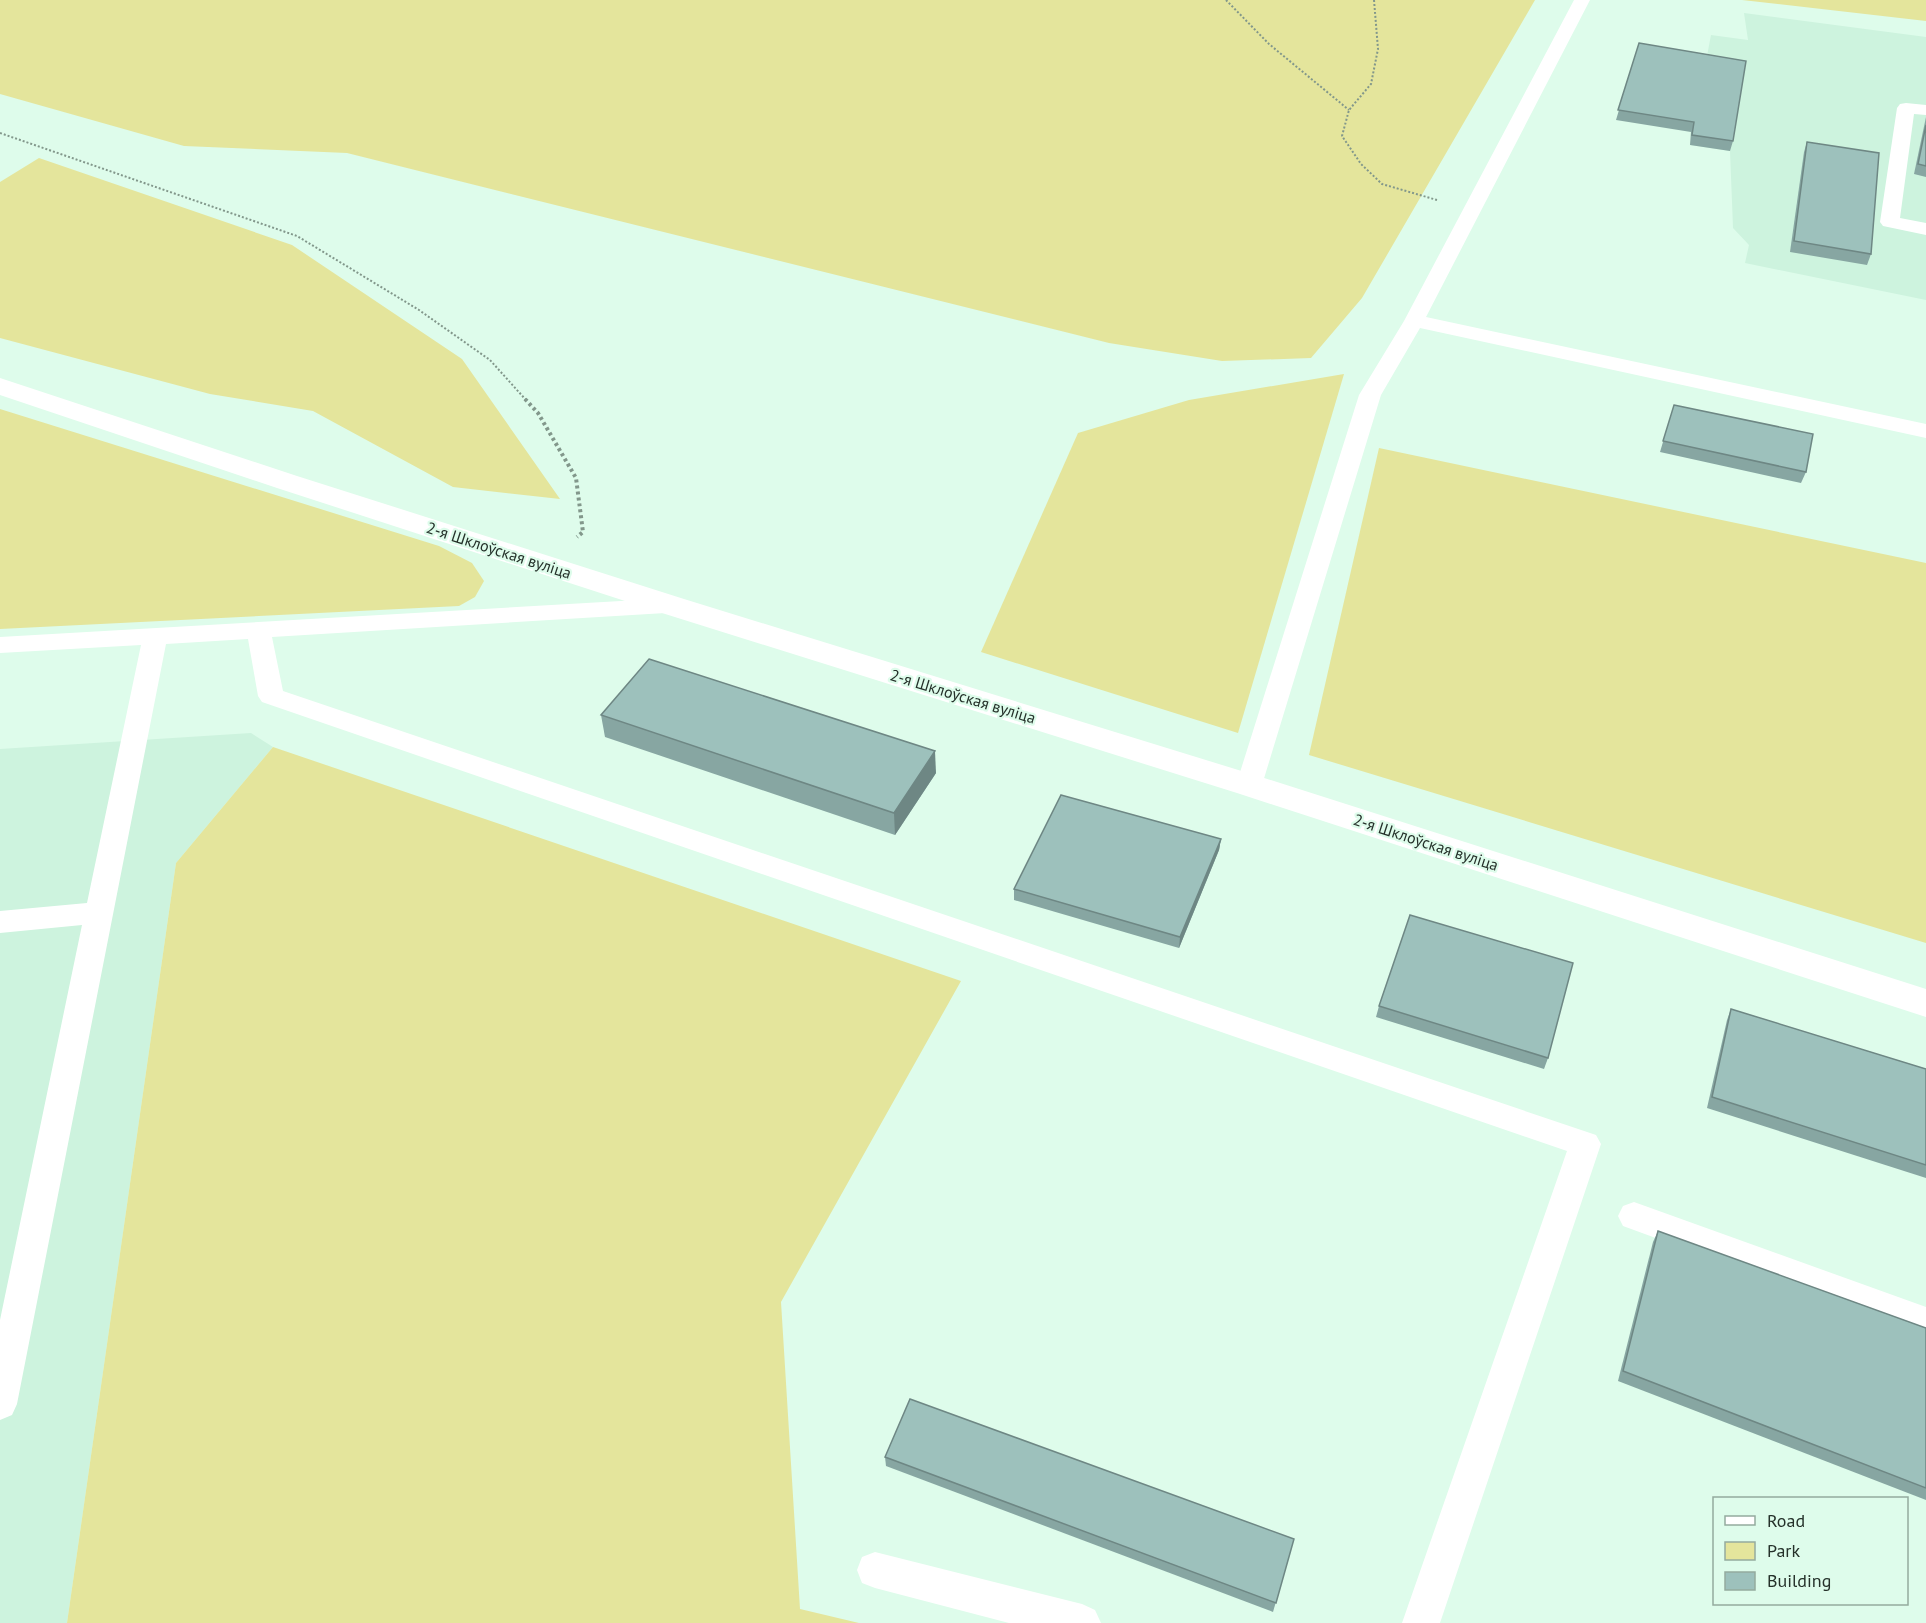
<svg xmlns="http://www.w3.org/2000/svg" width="1926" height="1623" viewBox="0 0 1926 1623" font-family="'PT Sans',sans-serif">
<rect width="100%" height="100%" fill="#defceb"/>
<g fill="#cdf3de">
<path d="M1744 13 1926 37V300L1745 263 1749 245 1733 228 1730 151 1690 145 1711 35 1748 40Z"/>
<path d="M251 733 273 747 176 863 67 1623H0V749Z"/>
</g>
<g fill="#e4e59c">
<path d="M0 0H1535L1362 298 1311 358 1222 361 1109 343 347 153 184 146 0 94Z"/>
<path d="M1742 0H1926V21Z"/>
<path d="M39 158 292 245 462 359 560 499 453 487 313 411 210 394 0 338V182Z"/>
<path d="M1344 374 1238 733 981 652 1078 433 1189 400Z"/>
<path d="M0 409 439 546 472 563 484 581 475 597 459 606 0 629Z"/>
<path d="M1379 448 1926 563V943L1309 755Z"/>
<path d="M273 747 961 981 781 1302 800 1609 859 1623H67L176 863Z"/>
</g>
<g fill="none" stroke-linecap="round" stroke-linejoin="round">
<g stroke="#82978b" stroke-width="2" stroke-dasharray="2 2" stroke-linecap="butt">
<path d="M1226 0 1269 44 1349 110"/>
<path d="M1374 0 1378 49 1371 84 1349 110 1342 136 1361 164 1382 184 1437 200"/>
<path d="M0 133 297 236 419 310 490 360 526 400"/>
</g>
<path stroke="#82978b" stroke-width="4" stroke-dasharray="3 3" stroke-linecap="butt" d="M525 399 538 413 576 478 583 532 577 537"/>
<g fill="#fff" fill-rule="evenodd">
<path d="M1574 0H1590L1426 317 1926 424V438L1420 328 1381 395 1262 785 1258 792 1249 794 1240 792 1236 785 1359 395 1404 321Z"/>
<path d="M1906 103 1926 105V115L1914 114 1900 218 1926 223V235L1883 226 1880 222 1897 108 1900 104Z"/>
<path d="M673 598 682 600 685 606 682 612 272 637 283 691 1596 1135 1601 1144 1440 1623H1402L1567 1151 262 702 258 696 248 639 166 644 17 1404 12 1415 0 1420V1320L82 925 0 933V911L87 903 141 645 0 653V637Z"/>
<path d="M1634 1202 1926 1307V1337L1623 1226 1618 1216 1623 1206Z"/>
<path d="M875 1552 1082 1604 1095 1610 1101 1623H1009L875 1588 862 1583 857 1570 862 1557Z"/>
</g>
<path fill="#fff" fill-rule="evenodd" d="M0 378 297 476 684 599 1261 777 1926 989V1017L1237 793 662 613 277 488 0 395Z"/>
</g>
<g fill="#87a6a2">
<path d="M1639 43 1733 141 1730 151 1690 145 1691 132 1616 120Z"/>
<path d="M1926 117V177L1914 174Z"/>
<path d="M1807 142 1871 254 1867 265 1790 252 1804 152Z"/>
<path d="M1674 405 1806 472 1801 483 1660 452Z"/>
<path d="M601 715 936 773 895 835 605 737Z"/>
<path d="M1221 839 1219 850 1179 948 1014 900V889Z"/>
<path d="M1379 1006 1548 1058 1544 1069 1376 1017Z"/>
<path d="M1731 1009 1926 1069V1178L1707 1108 1727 1020Z"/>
<path d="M1658 1231 1926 1328V1500L1618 1381 1653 1242Z"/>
<path d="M885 1457 1294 1539 1273 1612 886 1466Z"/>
</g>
<g fill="#6e8784">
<path d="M935 751 936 773 895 835 894 813Z"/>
<path d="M1221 839 1219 850 1179 948 1180 937Z"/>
</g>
<g fill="#9dc1bc" stroke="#6e8784" stroke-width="1.5">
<path d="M1639 43 1746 61 1733 141 1692 135 1694 122 1618 110Z"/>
<path d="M1926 125V166L1918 164Z"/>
<path d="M1807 142 1879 153 1871 254 1794 241Z"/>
<path d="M1674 405 1813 434 1806 472 1663 441Z"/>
<path d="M649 659 935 751 894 813 601 715Z"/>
<path d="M1061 795 1221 839 1180 937 1014 889Z"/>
<path d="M1410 915 1573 963 1548 1058 1379 1006Z"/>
<path d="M1731 1009 1926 1069V1165L1712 1097Z"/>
<path d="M1658 1231 1926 1328V1488L1623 1371Z"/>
<path d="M910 1399 1294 1539 1276 1603 885 1457Z"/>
</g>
<g text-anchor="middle" stroke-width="4.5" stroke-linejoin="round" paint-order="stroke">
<g font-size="16" fill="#25312a" stroke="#defceb">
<text transform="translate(499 550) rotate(18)" y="6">2-я Шклоўская вуліца</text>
<text transform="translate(963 696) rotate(17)" y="6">2-я Шклоўская вуліца</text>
<text transform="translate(1426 842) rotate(18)" y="6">2-я Шклоўская вуліца</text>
</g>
</g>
<rect x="1713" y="1497" width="195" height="108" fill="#defceb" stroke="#94ab9e" stroke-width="1.5"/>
<rect x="1725" y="1516" width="30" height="9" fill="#ffffff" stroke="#94ab9e" stroke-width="1.5"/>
<text x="1767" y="1527" font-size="18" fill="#25312a">Road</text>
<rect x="1725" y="1542" width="30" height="18" fill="#e4e59c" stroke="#94ab9e" stroke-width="1.5"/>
<text x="1767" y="1557" font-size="18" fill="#25312a">Park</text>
<rect x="1725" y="1572" width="30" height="18" fill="#9dc1bc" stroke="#94ab9e" stroke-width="1.5"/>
<text x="1767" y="1587" font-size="18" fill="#25312a">Building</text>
</svg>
